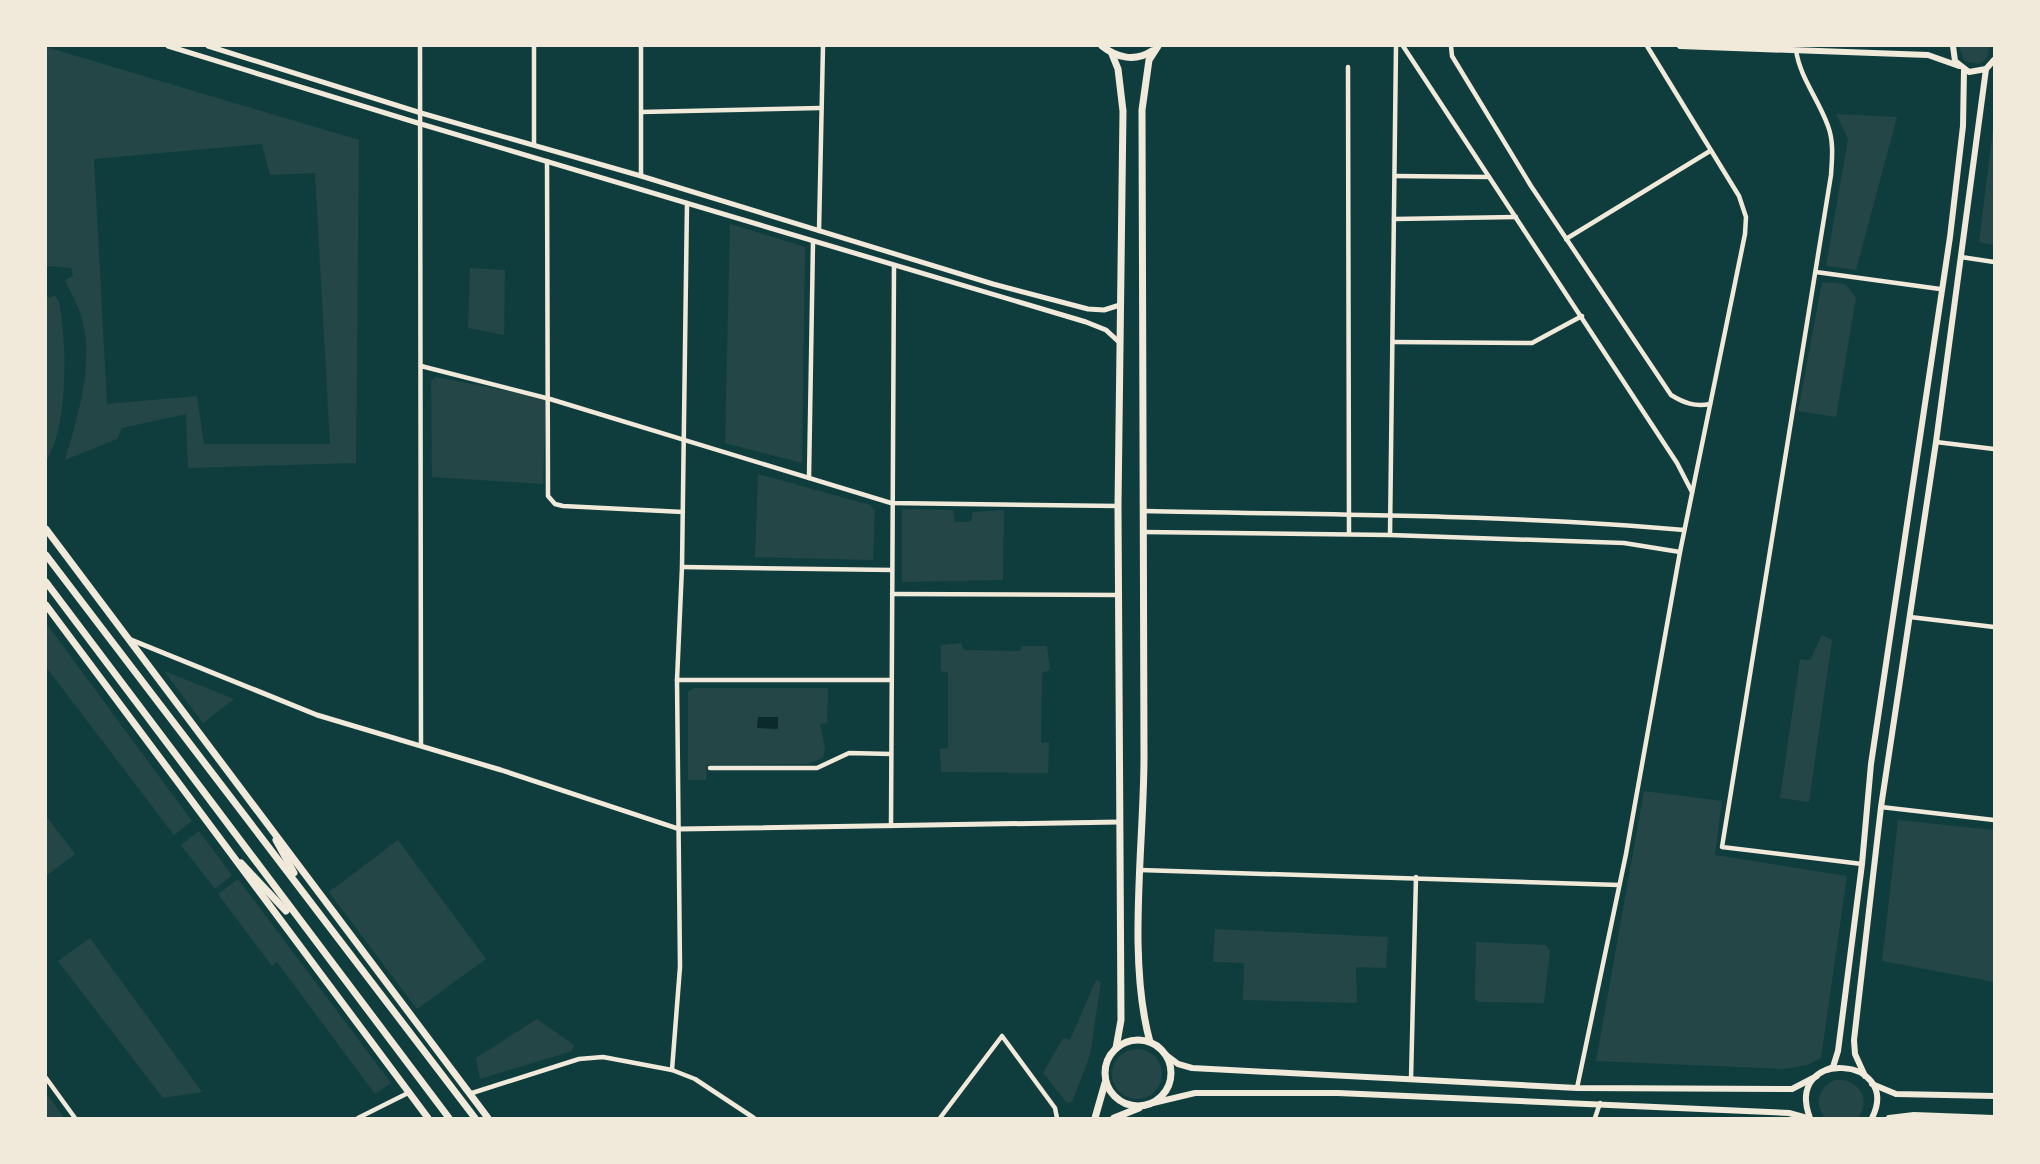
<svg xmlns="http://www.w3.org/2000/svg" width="2040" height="1164" viewBox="0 0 2040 1164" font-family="'Roboto Condensed',sans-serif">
<rect width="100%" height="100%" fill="#0f3d3e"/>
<g fill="#244646" fill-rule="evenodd">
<path d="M1990 46 1987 58 1979 64 1964 61 1959 46Z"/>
<path d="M46 47 359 140 356 463 188 468 186 414 122 428 117 439 65 460C78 415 95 363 81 315 77 303 70 291 65 280L73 276 71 268 46 266ZM262 144 270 175 315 173 330 444H204L197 396 107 404 94 159Z"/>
<path d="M1836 114 1897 117 1856 270 1826 266 1848 139Z"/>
<path d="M1994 120V245L1979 242Z"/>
<path d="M730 224 805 247 802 463 725 443Z"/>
<path d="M470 268 505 270 504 335 468 328Z"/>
<path d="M1822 282 1845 284 1856 298 1836 417 1798 411Z"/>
<path d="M46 295 50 298 55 295 59 302C67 342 69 427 46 461Z"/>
<path d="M436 377 546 398 543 484 432 477 431 381Z"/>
<path d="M758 474 870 505 875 511 873 560 755 557Z"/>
<path d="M902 509 953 510 955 522H971L973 512 1004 510 1003 580 902 582Z"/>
<path d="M46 623 192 821 174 835 46 667Z"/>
<path d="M1822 635 1832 640 1809 802 1780 798 1800 659 1810 660Z"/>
<path d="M961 643 964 650 1020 651 1022 646H1047L1050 670 1042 673 1041 743 1049 742 1048 773 941 772 940 749 948 748V673L941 671V645Z"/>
<path d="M164 671 234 699 203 723Z"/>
<path d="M694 688H828L827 723 820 724 825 748 823 758 808 764 707 765 706 780H688V692Z"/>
<path d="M1644 791 1722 801 1715 855 1847 876 1821 1058 1807 1065 1785 1069 1596 1061Z"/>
<path d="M46 816 75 854 46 876Z"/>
<path d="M1898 820 1994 830V982L1882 961Z"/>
<path d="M199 831 232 875 215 889 181 845Z"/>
<path d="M398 840 486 959 417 1009 329 892Z"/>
<path d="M238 879 391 1083 375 1094 277 962 272 966 218 894Z"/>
<path d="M1215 929 1388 937 1386 968 1356 967 1357 1003 1243 1000 1244 963 1213 962Z"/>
<path d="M90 938 202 1092 163 1098 58 961Z"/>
<path d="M1476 942 1546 945 1550 951 1544 1003 1479 1002 1475 999Z"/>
<path d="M1096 980 1101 982 1090 1055 1072 1102 1067 1103 1043 1073 1063 1038 1070 1040Z"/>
<path d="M537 1019 574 1045 572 1051 480 1079 476 1058Z"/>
<circle cx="1137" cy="1074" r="25"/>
<path d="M1835 1080C1858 1078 1872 1099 1858 1118H1825C1814 1104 1818 1088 1835 1080Z"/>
<path d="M46 1093 64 1118H46Z"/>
</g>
<path fill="#0a2a2b" d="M758 717H778V729L757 728Z"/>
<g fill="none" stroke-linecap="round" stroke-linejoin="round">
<g stroke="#f1e9da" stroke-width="4.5">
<path d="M420 46 421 745"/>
<path d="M534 46V145"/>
<path d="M641 46V176"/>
<path d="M1403 46 1677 463 1692 492"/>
<path d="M1451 46 1452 56 1531 186 1671 395C1684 403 1695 407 1710 404"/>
<path d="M1796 50C1800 78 1819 100 1828 126 1834 142 1832 159 1831 175L1722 847 1862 864"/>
<path d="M1348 67 1349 534"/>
<path d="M641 112 821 108"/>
<path d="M547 161 548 496 555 504 563 506 683 512"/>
<path d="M1395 176 1489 177"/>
<path d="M1394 219 1516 217"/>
<path d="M819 231 823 46"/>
<path d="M1566 239 1710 151"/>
<path d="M1961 257 1994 262"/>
<path d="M1816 272 1940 289"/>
<path d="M1393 342 1532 343 1582 316"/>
<path d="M421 366 550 399 891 503 1117 506"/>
<path d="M1936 442 1994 449"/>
<path d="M809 478 813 242"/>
<path d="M1143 511C1323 515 1505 514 1684 530"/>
<path d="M1143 532 1390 535 1624 543 1680 552"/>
<path d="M1390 535 1396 46"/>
<path d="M682 567 892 570"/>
<path d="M892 594 1118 595"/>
<path d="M1910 617 1994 627"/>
<path d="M677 680H890"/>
<path d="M710 768H817L849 753 891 754"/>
<path d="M1881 807 1994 820"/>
<path d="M891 826 894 266"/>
<path d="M1140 870 1619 885"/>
<path d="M672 1070 695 1079 754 1118"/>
<path d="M46 1078 75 1118"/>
<path d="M1411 1079 1416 877"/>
<path d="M1577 1088 1626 854 1680 552 1745 234 1746 217 1739 196 1647 46"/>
<path d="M469 1094 579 1059 603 1057 672 1070 680 967 677 680 682 567 687 203"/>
<path d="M358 1118 408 1093"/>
<path d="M940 1118 1002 1036 1055 1108 1057 1118"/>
<path d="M1595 1118 1600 1103"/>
</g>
<g stroke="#f1e9da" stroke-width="5">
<path d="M168 46 421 124 1086 322 1106 330 1119 342"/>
<path d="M208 46 421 113 641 176 993 284 1088 309 1104 310 1120 305"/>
<path d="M129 639 317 715 501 770 679 829 1119 822"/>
</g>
<g stroke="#f1e9da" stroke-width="6">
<path d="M1680 46 1928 55 1959 66"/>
<path d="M1953 46 1955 61 1969 72 1986 69 1994 60"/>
<path d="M1166 1055 1178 1064 1192 1068 1577 1088 1792 1089 1817 1076"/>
<path d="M1826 1070 1833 1067 1838 1051 1862 864 1871 764 1950 237 1963 126 1964 70"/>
<path d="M1865 1076 1855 1054 1854 1040 1881 807 1936 442 1986 69"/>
<path d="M1872 1084 1896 1094 1994 1096"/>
<path d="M1153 1103 1195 1093H1338L1789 1113 1807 1118"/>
<path d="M1810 1118C1783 1047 1903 1056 1872 1118"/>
<path d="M1889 1118 1914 1115 1994 1118"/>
</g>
<g stroke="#f1e9da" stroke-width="7">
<path d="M1102 46C1117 58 1135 62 1152 51"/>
<path d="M1112 54 1118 69 1123 111 1118 506 1121 1020 1116 1048"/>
<path d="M46 529 488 1118"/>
<path d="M46 555 475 1118"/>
<path d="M46 582 449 1118"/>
<path d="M46 605 428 1118"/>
<path d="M276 840 294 873"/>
<path d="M241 863 286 911"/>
<circle cx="1138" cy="1073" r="33"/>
<path d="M1150 1042C1127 959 1144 844 1144 757 1145 541 1142 325 1142 110L1149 60 1158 46"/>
<path d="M1095 1118 1105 1083"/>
<path d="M1114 1118 1139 1108"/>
</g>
</g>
<rect width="2040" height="1164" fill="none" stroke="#f1e9da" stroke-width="94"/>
</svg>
